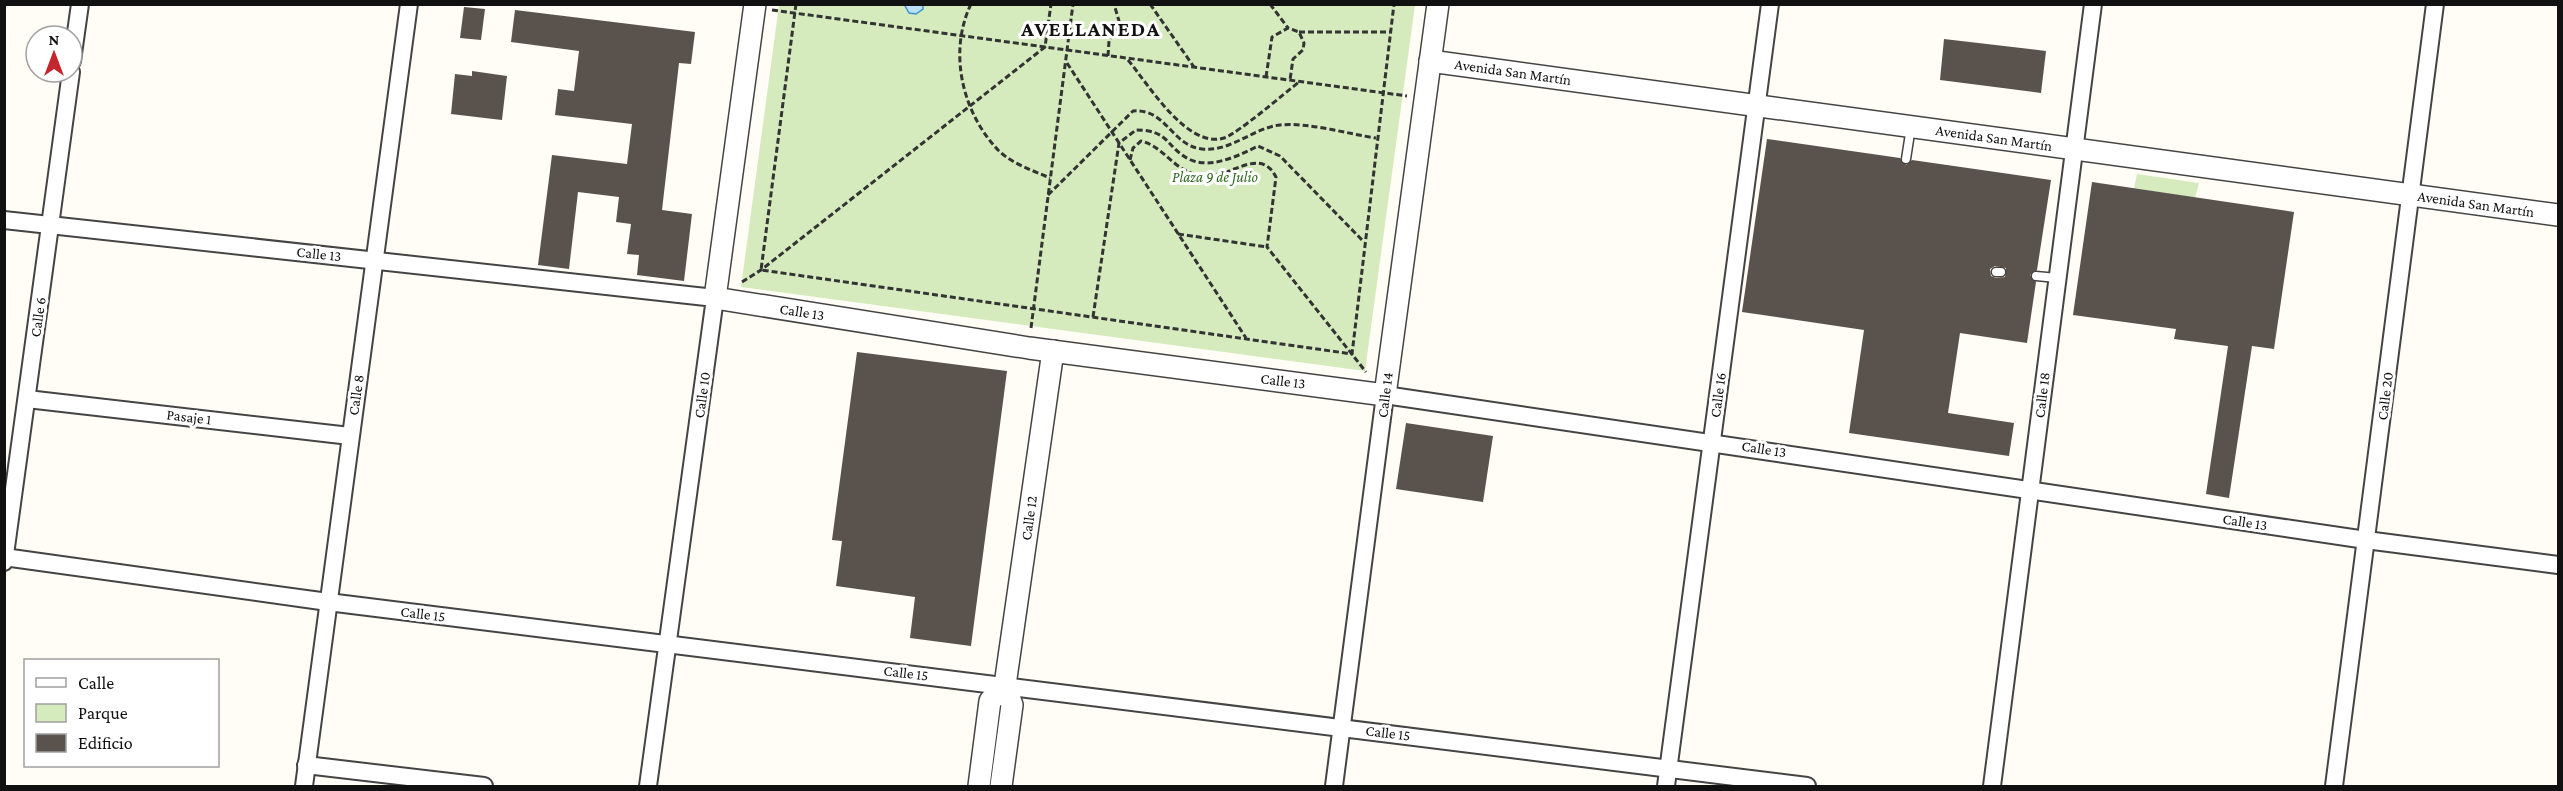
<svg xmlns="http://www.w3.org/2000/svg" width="2563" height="791" viewBox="0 0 2563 791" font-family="'Crimson Pro',serif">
<rect width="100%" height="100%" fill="#fffdf5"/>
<g fill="#d5ebbd">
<path d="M779 5H1415L1365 371 741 287Z"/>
<path d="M2137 174 2199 183 2195 198 2134 188Z"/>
</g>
<path fill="#b9e0f7" stroke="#3f96cf" stroke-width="1.5" d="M904 4H923V9L916 14 909 13Z"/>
<g fill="#5a524d" fill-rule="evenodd">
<path d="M464 7 485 9 481 40 460 38Z"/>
<path d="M515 10 695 32 691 64 679 63 662 210 692 214 684 281 637 275 639 255 627 254 631 224 616 222 619 197 578 192 569 269 538 265 552 155 627 164 632 124 555 115 558 89 574 91 579 51 511 42Z"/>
<path d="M1944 39 2046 51 2041 93 1940 80Z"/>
<path d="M472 71 507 76 502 120 451 114 455 74 472 76Z"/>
<path d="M1767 139 1900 158 1906 165 1912 160 2051 180 2037 270 2030 275 2036 282 2027 343 1960 333 1948 413 2014 423 2009 456 1849 433 1864 330 1742 312ZM1995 266 2006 268 2005 277 1996 278 1991 276 1990 269Z"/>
<path d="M2092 182 2294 212 2274 349 2252 346 2229 498 2206 494 2228 346 2174 339 2176 329 2073 315Z"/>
<path d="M857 352 1007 371 971 646 910 638 915 597 836 586 842 541 832 540Z"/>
<path d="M1406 423 1493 436 1483 502 1396 489Z"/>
</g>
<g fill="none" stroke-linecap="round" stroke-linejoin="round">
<g stroke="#444" stroke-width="11">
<g id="service">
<path d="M1906 159 1911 127"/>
<path d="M1996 272H2001"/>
<path d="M2036 276 2057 278"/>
</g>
</g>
<g stroke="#444" stroke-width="20">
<g id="minor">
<path d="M72 61 80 4"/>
<path d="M4 220 715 298 648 786"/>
<path d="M27 399 350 436"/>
<path d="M4 557 328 602 1807 786"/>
<path d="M4 562 71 72"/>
<path d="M306 765 484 786"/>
<path d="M304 786 409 4"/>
<path d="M1334 786 1385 395 2366 540 2558 565"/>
<path d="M1666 786 1770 4"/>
<path d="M1992 786 2093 4"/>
<path d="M2334 786 2435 4"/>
</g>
</g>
<g stroke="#444" stroke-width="24">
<g id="tertiary">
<path d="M755 4 715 298 1029 348 1385 395 1438 4"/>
<path d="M1430 61 2558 215"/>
<path d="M979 786 990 701 1005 685"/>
<path d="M1001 786 1012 705 1005 685 1053 351"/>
</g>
</g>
<g stroke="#333" stroke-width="3" stroke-dasharray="6 3" stroke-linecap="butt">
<path d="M796 4 761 270 1352 354 1394 4"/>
<path d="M971 4C948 52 962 112 998 150 1012 164 1032 170 1050 178"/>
<path d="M1150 4 1194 67"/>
<path d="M1270 4 1288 28"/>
<path d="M772 10 1407 96"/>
<path d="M1299 32H1390"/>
<path d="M1108 56 1109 41 1115 33 1119 21 1114 4"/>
<path d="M1128 60C1149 85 1187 149 1224 138 1237 134 1285 93 1299 82"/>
<path d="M1067 63 1246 338"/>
<path d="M1266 77 1272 37 1288 28 1299 32 1304 43 1303 50 1293 59 1290 80"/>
<path d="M1130 160 1133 148 1141 141C1166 147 1175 175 1206 176 1232 177 1260 146 1276 177L1267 247 1366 372"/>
<path d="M1048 195 1133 111C1166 108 1172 146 1202 149 1231 152 1253 128 1280 125 1308 122 1348 134 1376 138"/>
<path d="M1178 234 1267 247"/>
<path d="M742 282 761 270 1045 47 1051 4"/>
<path d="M1093 317 1119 143 1136 130C1171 130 1166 149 1191 160 1212 169 1240 155 1258 146L1280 156 1364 242"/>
<path d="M1031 328 1073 4"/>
</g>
<use href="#service" stroke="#fff" stroke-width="8"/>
<use href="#minor" stroke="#fff" stroke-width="16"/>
<use href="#tertiary" stroke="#fff" stroke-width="21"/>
</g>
<g text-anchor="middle" stroke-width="6" stroke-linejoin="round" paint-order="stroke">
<g font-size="15" fill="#111" stroke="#fff">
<text transform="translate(1513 72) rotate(8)" y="5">Avenida San Martín</text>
<text transform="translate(1994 138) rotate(8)" y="5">Avenida San Martín</text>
<text transform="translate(2476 204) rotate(8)" y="5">Avenida San Martín</text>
<text transform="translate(319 254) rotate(6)" y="5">Calle 13</text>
<text transform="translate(802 312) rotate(9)" y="5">Calle 13</text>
<text transform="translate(38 317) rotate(-82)" y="5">Calle 6</text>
<text transform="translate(1283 381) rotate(7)" y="5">Calle 13</text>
<text transform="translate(356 395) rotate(-82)" y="5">Calle 8</text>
<text transform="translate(702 395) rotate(-82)" y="5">Calle 10</text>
<text transform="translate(1385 395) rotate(-83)" y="5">Calle 14</text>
<text transform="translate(1718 395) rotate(-82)" y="5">Calle 16</text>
<text transform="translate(2042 395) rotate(-83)" y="5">Calle 18</text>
<text transform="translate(2385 396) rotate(-83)" y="5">Calle 20</text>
<text transform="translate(189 417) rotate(7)" y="5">Pasaje 1</text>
<text transform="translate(1764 449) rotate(9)" y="5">Calle 13</text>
<text transform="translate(1029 518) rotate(-82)" y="5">Calle 12</text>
<text transform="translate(2245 522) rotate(9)" y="5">Calle 13</text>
<text transform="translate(423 614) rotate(7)" y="5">Calle 15</text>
<text transform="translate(906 673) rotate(7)" y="5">Calle 15</text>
<text transform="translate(1388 733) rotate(7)" y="5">Calle 15</text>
</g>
<g font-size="15" font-style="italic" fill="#2f6b1f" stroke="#fff">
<text x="1215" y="182">Plaza 9 de Julio</text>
</g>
<g font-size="21" font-weight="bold" letter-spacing="1.5" fill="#111" stroke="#fff">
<text x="1091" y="36">AVELLANEDA</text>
</g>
</g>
<rect width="2563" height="791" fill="none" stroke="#111111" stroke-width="12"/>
<rect x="24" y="659" width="195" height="108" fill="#ffffff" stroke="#a0a0a0" stroke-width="1.5"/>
<rect x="36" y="678" width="30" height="9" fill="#ffffff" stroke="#a0a0a0" stroke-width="1.5"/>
<text x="78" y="689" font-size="18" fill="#111111">Calle</text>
<rect x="36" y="704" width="30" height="18" fill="#d5ebbd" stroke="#a0a0a0" stroke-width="1.5"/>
<text x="78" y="719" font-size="18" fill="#111111">Parque</text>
<rect x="36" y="734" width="30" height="18" fill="#5a524d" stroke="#a0a0a0" stroke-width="1.5"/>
<text x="78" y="749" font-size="18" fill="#111111">Edificio</text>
<g transform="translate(54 54)"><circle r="28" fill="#ffffff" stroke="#a0a0a0" stroke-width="1.5"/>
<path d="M0-4.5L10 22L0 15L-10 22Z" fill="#c4262e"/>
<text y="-9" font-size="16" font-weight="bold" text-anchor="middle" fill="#111111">N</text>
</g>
</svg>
